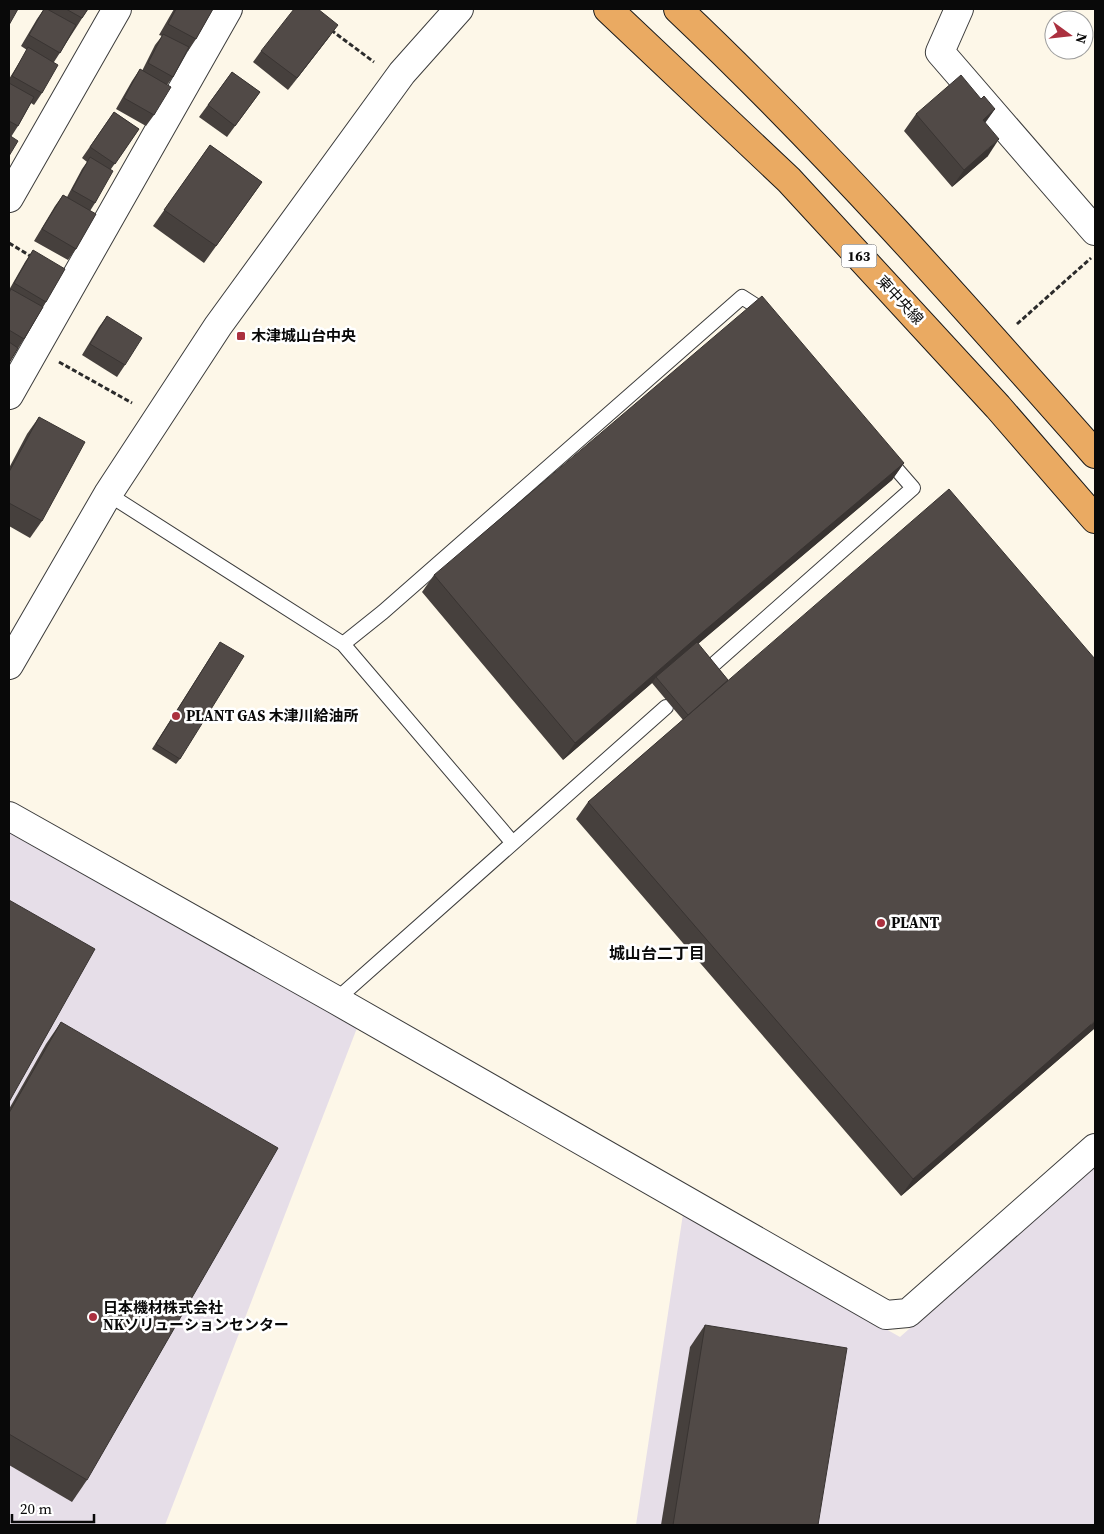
<svg xmlns="http://www.w3.org/2000/svg" width="1104" height="1534" viewBox="0 0 1104 1534" font-family="'Source Serif 4','Noto Sans JP',serif">
<rect width="100%" height="100%" fill="#fdf7e8"/>
<g fill="#e6dee8">
<path d="M9 830 357 1028 165 1525H9Z"/>
<path d="M1095 1164V1525H636L683 1214 900 1337Z"/>
</g>
<g fill="none" stroke-linecap="round" stroke-linejoin="round">
<g stroke="#3c3c3c" stroke-width="16">
<g id="service">
<path d="M108 494 343 644 512 842"/>
<path d="M343 644 383 612 742 297 756 306 765 316"/>
<path d="M713 665 913 488 886 457"/>
<path d="M336 1000 666 707"/>
</g>
</g>
<g stroke="#3c3c3c" stroke-width="30">
<g id="minor">
<path d="M959 9 940 52 1095 231"/>
<path d="M9 198 117 9"/>
<path d="M9 395 228 9"/>
<path d="M9 816 336 1000 886 1315 908 1313 1095 1148"/>
</g>
</g>
<g stroke="#3c3c3c" stroke-width="30">
<path id="tertiary" d="M9 665 108 494 218 326 402 73 459 9"/>
</g>
<g stroke="#1a1a1a" stroke-width="30">
<g id="trunk">
<path d="M608 9 789 180 998 407 1095 519"/>
<path d="M678 9C826 149 961 302 1095 454"/>
</g>
</g>
<g stroke="#2b2b2b" stroke-width="3" stroke-dasharray="5 2.5" stroke-linecap="butt">
<path d="M331 30 374 62"/>
<path d="M9 243 32 257"/>
<path d="M1017 324 1091 258"/>
<path d="M59 362 132 403"/>
</g>
<use href="#service" stroke="#fff" stroke-width="14"/>
<use href="#minor" stroke="#fff" stroke-width="28"/>
<use href="#tertiary" stroke="#fff" stroke-width="28"/>
<use href="#trunk" stroke="#eaaa62" stroke-width="28"/>
</g>
<g fill="#46403d">
<path d="M44 9H88L54 62 42 93 34 105 31 103 18 126 11 137 9 156V79L27 50 21 46 37 19Z"/>
<path d="M174 9H213L196 39 188 51 187 50 173 77 167 85 154 115 146 126 116 109 132 81 140 69 142 71 155 45 162 36 159 35Z"/>
<path d="M330 36 288 90 253 62 261 51Z"/>
<path d="M232 72 260 92 227 137 199 117Z"/>
<path d="M981 99 995 109 985 122 988 156 952 187 904 131 916 114Z"/>
<path d="M114 112 139 129 111 169 95 203 90 211 76 249 68 260 34 241 55 206 63 195 67 197 82 169 87 162 82 158Z"/>
<path d="M210 145 262 182 204 263 153 226Z"/>
<path d="M33 250 46 302 24 339 9 363V290L25 262Z"/>
<path d="M107 316 125 365 117 377 82 355 99 327Z"/>
<path d="M39 417 42 521 30 538 9 526V468L27 434Z"/>
<path d="M904 463 892 480 698 644 728 680 1095 1028 901 1196 576 819 588 802 683 720 652 683 563 760 422 592 434 575Z"/>
<path d="M216 648 180 759 176 764 152 749Z"/>
<path d="M61 1022 87 1480 72 1502 9 1465V1109L46 1044Z"/>
<path d="M705 1325 818 1525H661L690 1347Z"/>
</g>
<g fill="#393432">
<path d="M338 25 330 36 288 90 297 78Z"/>
<path d="M995 109 983 126V120Z"/>
<path d="M999 139 988 156 952 187 964 170Z"/>
<path d="M904 463 892 480 693 648 656 677 652 683 563 760 575 743 704 631Z"/>
<path d="M1095 1021V1028L901 1196 913 1179Z"/>
</g>
<g fill="#514a47" stroke="#393432">
<path d="M9 9H18L9 25Z"/>
<path d="M44 9H47L76 25 60 53 29 35Z"/>
<path d="M66 9H88L82 18Z"/>
<path d="M176 9H213L196 39 168 24Z"/>
<path d="M294 9H318L338 25 297 78 261 51Z"/>
<path d="M163 34 189 47 173 77 148 63Z"/>
<path d="M28 47 58 65 42 93 12 76Z"/>
<path d="M140 69 171 87 154 115 124 98Z"/>
<path d="M232 72 260 92 235 126 208 105Z"/>
<path d="M961 75 981 99 984 96 995 109 983 120 999 139 964 170 916 114Z"/>
<path d="M9 83 34 97 18 126 9 121Z"/>
<path d="M114 112 139 129 115 164 90 147Z"/>
<path d="M9 135 18 141 9 156Z"/>
<path d="M210 145 262 182 216 246 164 210Z"/>
<path d="M90 157 113 171 95 203 72 190Z"/>
<path d="M63 195 96 214 76 249 42 229Z"/>
<path d="M33 250 65 269 46 302 14 283Z"/>
<path d="M11 289 43 307 24 339 9 330V293Z"/>
<path d="M762 296 904 463 704 631 575 743 434 575Z"/>
<path d="M107 316 142 338 125 365 90 344Z"/>
<path d="M9 342 18 348 9 363Z"/>
<path d="M39 417 85 442 42 521 9 503V472Z"/>
<path d="M949 489 1095 659V1021L913 1179 588 802Z"/>
<path d="M220 642 244 656 180 759 156 744Z"/>
<path d="M697 642 728 680 688 715 656 677Z"/>
<path d="M9 900 95 949 9 1102Z"/>
<path d="M61 1022 278 1148 87 1480 9 1434V1113Z"/>
<path d="M705 1325 847 1348 818 1525H673Z"/>
</g>
<g fill="#ab303f" stroke="#fff" stroke-width="2">
<rect x="236" y="331" width="10" height="10" rx="2.5"/>
<circle cx="176" cy="716" r="5"/>
<circle cx="881" cy="923" r="5"/>
<circle cx="93" cy="1317" r="5"/>
</g>
<g text-anchor="middle" stroke-width="5" stroke-linejoin="round" paint-order="stroke">
<rect fill="#fff" stroke="#535353" stroke-width="1" x="841.5" y="244.5" width="35" height="23" rx="4"/>
<g font-size="14" font-weight="bold" fill="#090909">
<text x="859" y="261">163</text>
</g>
<g font-size="15" fill="#090909" stroke="#fff">
<text transform="translate(900 300) rotate(47)" y="5">東中央線</text>
</g>
<g font-size="15" font-weight="bold" fill="#090909" stroke="#fff" text-anchor="start">
<text x="251" y="341">木津城山台中央</text>
<text x="186" y="721">PLANT GAS 木津川給油所</text>
<text x="891" y="928">PLANT</text>
<text x="103" y="1313">日本機材株式会社<tspan x="103" dy="17">NKソリューションセンター</tspan></text>
</g>
<g font-size="16" font-weight="bold" fill="#090909" stroke="#fff">
<text x="657" y="959">城山台二丁目</text>
</g>
</g>
<rect width="1104" height="1534" fill="none" stroke="#090909" stroke-width="20"/>
<g transform="translate(1069 35) rotate(105)"><circle r="24" fill="#ffffff" stroke="#9d9d9d"/>
<path d="M0-4L9 19L0 12L-9 19Z" fill="#ab303f"/>
<text y="-8" font-size="14" font-weight="bold" text-anchor="middle" fill="#090909">N</text>
</g>
<path d="M12 1514v8h82v-8" fill="none" stroke="#090909" stroke-width="2.5"/>
<text x="20" y="1514" font-size="15" fill="#090909" stroke="#ffffff" stroke-width="4" paint-order="stroke">20 m</text>
</svg>
